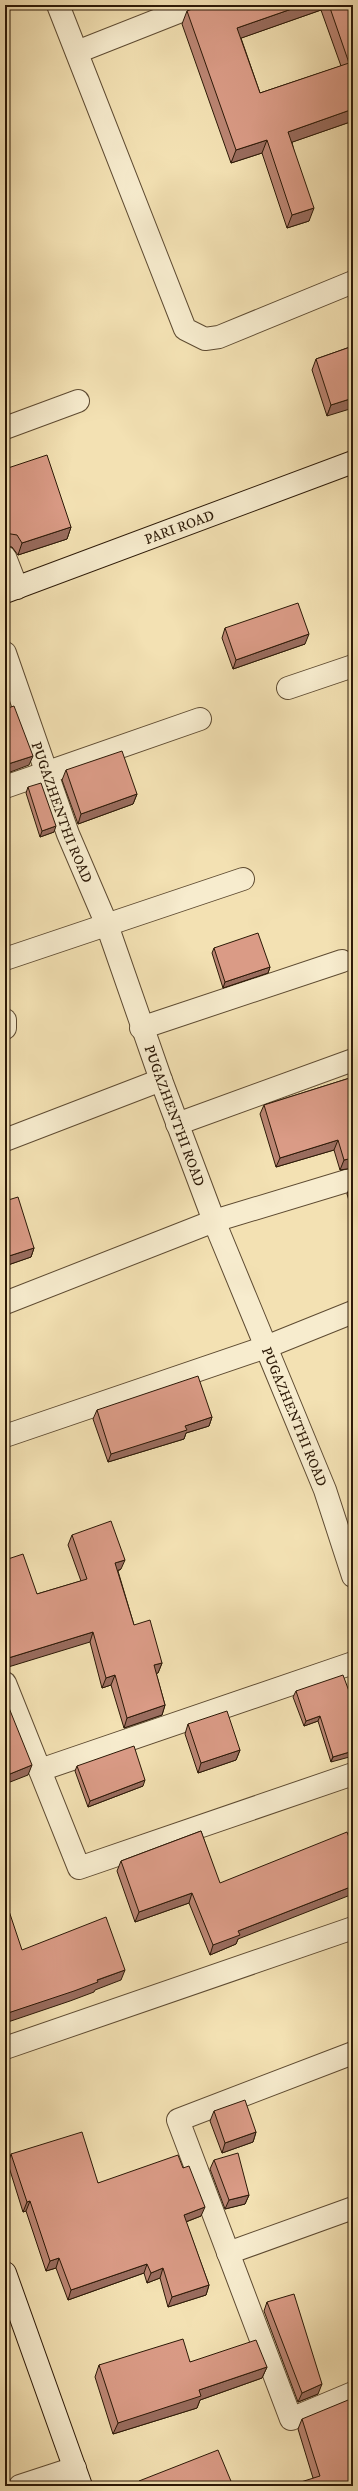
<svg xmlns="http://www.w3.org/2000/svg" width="358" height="2491" viewBox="0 0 358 2491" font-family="'IM FELL DW Pica',serif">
<rect width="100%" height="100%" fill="#f3e1b3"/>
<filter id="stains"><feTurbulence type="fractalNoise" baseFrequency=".005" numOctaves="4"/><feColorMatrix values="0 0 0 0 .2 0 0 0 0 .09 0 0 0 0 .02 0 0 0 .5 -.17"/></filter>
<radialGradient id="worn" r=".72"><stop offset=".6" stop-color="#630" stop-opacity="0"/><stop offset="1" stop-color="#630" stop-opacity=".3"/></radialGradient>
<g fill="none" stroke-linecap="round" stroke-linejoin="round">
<g stroke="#5e4b32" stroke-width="24">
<g id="minor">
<path d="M58 5 185 329 205 339 219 337 353 282"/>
<path d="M77 52 196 5"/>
<path d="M5 428 78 401"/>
<path d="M5 557 17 588"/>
<path id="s1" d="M5 653 68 834 107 925 161 1080 214 1221 325 1490 353 1576"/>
<path d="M288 688 353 666"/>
<path d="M5 787 200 719"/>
<path d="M5 959 243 879"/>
<path d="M5 1020V1028"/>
<path d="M141 1028 342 961"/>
<path d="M177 1124 353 1060"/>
<path d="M5 1140 161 1080"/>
<path d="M5 1303 214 1221 353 1179"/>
<path d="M5 1436 266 1347 353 1312"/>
<path d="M5 1683 79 1868 353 1774"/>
<path d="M40 1770 353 1663"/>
<path d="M5 2048 353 1928"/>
<path d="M353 2053 178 2120 291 2419 353 2393"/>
<path d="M228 2253 353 2208"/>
<path d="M20 2486 75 2468"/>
</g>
</g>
<g stroke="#2c1907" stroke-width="24">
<g id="secondary">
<path id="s2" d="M5 592 353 462"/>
<path d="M5 2273 81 2486"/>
</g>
</g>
<use href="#minor" stroke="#f7ecce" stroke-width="22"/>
<use href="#secondary" stroke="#f7ecce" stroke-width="22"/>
</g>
<g fill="#bb8573" stroke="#2c1907" fill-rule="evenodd">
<path d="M202 5H353V121L292 142 309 221 287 228 262 153 231 163 182 24 187 11ZM321 10 341 66 260 93 241 38Z"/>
<path d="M353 346 327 416 312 370 316 359Z"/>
<path d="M5 469 71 527 67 539 18 555 12 547 5 546Z"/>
<path d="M225 628 305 644 233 669 222 638Z"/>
<path d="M66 770 137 794 133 804 78 824 62 780Z"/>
<path d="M28 787 54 832 40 837 26 793Z"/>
<path d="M214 948 270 967 268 973 223 988 212 953Z"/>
<path d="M353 1077V1168L340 1170 334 1150 276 1167 260 1114 264 1105Z"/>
<path d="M353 1183V1214L347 1194 351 1184Z"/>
<path d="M5 1201 34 1248 31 1257 5 1266Z"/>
<path d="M353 1317V1339L349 1327Z"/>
<path d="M97 1410 212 1417 209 1426 186 1433 184 1439 108 1462 93 1419Z"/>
<path d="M72 1535 121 1569 118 1571 134 1625 162 1663 158 1673H156L165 1705 162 1715 124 1728 111 1685 102 1688 90 1642 37 1594 81 1581 68 1545Z"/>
<path d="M296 1691 353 1702 331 1762 318 1721 304 1726 293 1697Z"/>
<path d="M188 1724 240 1750 236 1760 198 1773 185 1734Z"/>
<path d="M77 1766 143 1786 88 1807 75 1771Z"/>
<path d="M201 1831 238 1939 236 1944 210 1955 189 1903 135 1922 117 1871 121 1861Z"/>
<path d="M214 2111 256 2132 253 2142 222 2153 210 2121Z"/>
<path d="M11 2154 98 2183 183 2168 201 2216 186 2222 209 2285 206 2295 168 2307 160 2278 147 2283 144 2273 68 2300 56 2268 46 2271 26 2211 23 2212 8 2164Z"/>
<path d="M214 2160 249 2195 245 2204 225 2209 210 2169Z"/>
<path d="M267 2302 318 2394 298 2402 264 2311Z"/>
<path d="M190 2362 267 2367 262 2378 200 2400 197 2408 113 2434 95 2377 99 2365Z"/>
<path d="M302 2419 353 2486 313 2478 298 2429Z"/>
<path d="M139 2481 233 2486H138Z"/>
</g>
<g fill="#996c5e" stroke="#2c1907">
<path d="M303 5H323L321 10 233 41 237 28Z"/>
<path d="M353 109V121L284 145 288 132Z"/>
<path d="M267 140 262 153 231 163 236 150Z"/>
<path d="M314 208 309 221 287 228 292 215Z"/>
<path d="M353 398V408L327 416 331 405Z"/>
<path d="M71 527 67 539 18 555 22 543Z"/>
<path d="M309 634 305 644 233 669 236 660Z"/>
<path d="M33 756 29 765 5 774V765Z"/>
<path d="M137 794 133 804 78 824 81 814Z"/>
<path d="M56 826 54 832 40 837 42 831Z"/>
<path d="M270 967 268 973 223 988 225 982Z"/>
<path d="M338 1140 334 1150 276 1167 280 1158Z"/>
<path d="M353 1158V1168L340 1170 344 1160Z"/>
<path d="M34 1248 31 1257 5 1266 9 1256Z"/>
<path d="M212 1417 209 1426 186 1433 184 1439 108 1462 111 1454 185 1426Z"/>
<path d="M125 1560 121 1569 112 1573 115 1563Z"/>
<path d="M93 1632 90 1642 5 1668V1659Z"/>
<path d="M162 1663 158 1673 150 1675 154 1665Z"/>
<path d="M115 1675 111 1685 102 1688 106 1678Z"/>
<path d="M165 1705 162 1715 124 1728 127 1718Z"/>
<path d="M320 1716 318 1721 304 1726 306 1721Z"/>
<path d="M240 1750 236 1760 198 1773 201 1763Z"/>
<path d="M353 1751V1756L331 1762 333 1757Z"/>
<path d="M32 1765 28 1775 5 1784V1776Z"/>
<path d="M145 1780 143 1786 88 1807 90 1801Z"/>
<path d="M353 1886V1894L238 1939 236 1944 210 1955 213 1945 238 1931Z"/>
<path d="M192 1893 189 1903 135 1922 139 1912Z"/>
<path d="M125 1970 121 1980 95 1990 94 1992 70 2001 5 2023V2014Z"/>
<path d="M256 2132 253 2142 222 2153 225 2143Z"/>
<path d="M249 2195 245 2204 225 2209 229 2200Z"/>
<path d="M30 2201 26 2211 23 2212 27 2202Z"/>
<path d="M205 2207 201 2216 180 2224 184 2215Z"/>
<path d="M59 2258 56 2268 46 2271 50 2261Z"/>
<path d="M147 2264 144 2273 68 2300 71 2290Z"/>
<path d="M163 2268 160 2278 147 2283 151 2273Z"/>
<path d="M209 2285 206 2295 168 2307 172 2297Z"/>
<path d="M267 2367 262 2378 200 2400 197 2408 113 2434 118 2423 199 2390Z"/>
<path d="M322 2384 318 2394 298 2402 302 2393Z"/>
</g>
<g fill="#da9b86" stroke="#2c1907">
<path d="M202 5H303L237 28 260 93 349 63 329 5H353V109L288 132 314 208 292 215 267 140 236 150 187 11Z"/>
<path d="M353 346V398L331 405 316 359Z"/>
<path d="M47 455 71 527 22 543 17 535 5 533V469Z"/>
<path d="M298 603 309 634 236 660 225 628Z"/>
<path d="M14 706 33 756 5 765V709Z"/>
<path d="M122 751 137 794 81 814 66 770Z"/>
<path d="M41 783 56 826 42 831 28 787Z"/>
<path d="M258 933 270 967 225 982 214 948Z"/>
<path d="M353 1077V1158L344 1160 338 1140 280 1158 264 1105Z"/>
<path d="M353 1183V1192L351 1184Z"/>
<path d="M18 1197 34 1248 9 1256 5 1245V1201Z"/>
<path d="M198 1376 212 1417 185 1426 187 1430 111 1454 97 1410Z"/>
<path d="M111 1521 125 1560 115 1563 134 1625 150 1620 162 1663 154 1665 165 1705 127 1718 115 1675 106 1678 93 1632 5 1659V1560L23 1554 37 1594 87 1579 72 1535Z"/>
<path d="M343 1675 353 1702V1751L333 1757 320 1716 306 1721 296 1691Z"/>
<path d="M5 1698 32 1765 5 1776Z"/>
<path d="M227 1711 240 1750 201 1763 188 1724Z"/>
<path d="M134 1746 145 1780 90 1801 77 1766Z"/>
<path d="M201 1831 220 1883 347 1832 353 1848V1886L238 1931 240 1935 213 1945 192 1893 139 1912 121 1861Z"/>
<path d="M5 1899 22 1950 106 1917 125 1970 97 1980 98 1982 74 1991 5 2014Z"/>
<path d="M245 2100 256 2132 225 2143 214 2111Z"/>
<path d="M82 2132 98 2183 178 2155 183 2168 189 2166 205 2207 184 2215 209 2285 172 2297 163 2268 151 2273 147 2264 71 2290 59 2258 50 2261 30 2201 27 2202 11 2154Z"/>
<path d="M238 2153 249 2195 229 2200 214 2160Z"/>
<path d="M294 2294 322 2384 302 2393 267 2302Z"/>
<path d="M183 2339 190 2362 256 2340 267 2367 199 2390 201 2396 118 2423 99 2365Z"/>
<path d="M353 2398V2486H288L320 2476 302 2419Z"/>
<path d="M218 2450 233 2486H141L139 2481Z"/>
</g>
<g text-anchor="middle" stroke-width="3" stroke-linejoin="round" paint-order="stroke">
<g font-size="14" fill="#2c1907" stroke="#f7ecce">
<text dy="5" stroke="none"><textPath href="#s2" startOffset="186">PARI ROAD</textPath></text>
<text dy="5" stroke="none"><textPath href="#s1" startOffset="169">PUGAZHENTHI ROAD</textPath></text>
<text dy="5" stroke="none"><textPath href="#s1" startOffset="493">PUGAZHENTHI ROAD</textPath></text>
<text dy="5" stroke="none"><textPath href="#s1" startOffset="817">PUGAZHENTHI ROAD</textPath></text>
</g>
</g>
<rect width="358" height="2491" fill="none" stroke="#f3e1b3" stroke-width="20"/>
<rect x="6" y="6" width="346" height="2479" fill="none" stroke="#2c1907" stroke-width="2"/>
<rect x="10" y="10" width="338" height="2471" fill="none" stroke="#2c1907"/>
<rect width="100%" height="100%" filter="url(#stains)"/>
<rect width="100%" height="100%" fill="url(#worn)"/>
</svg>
